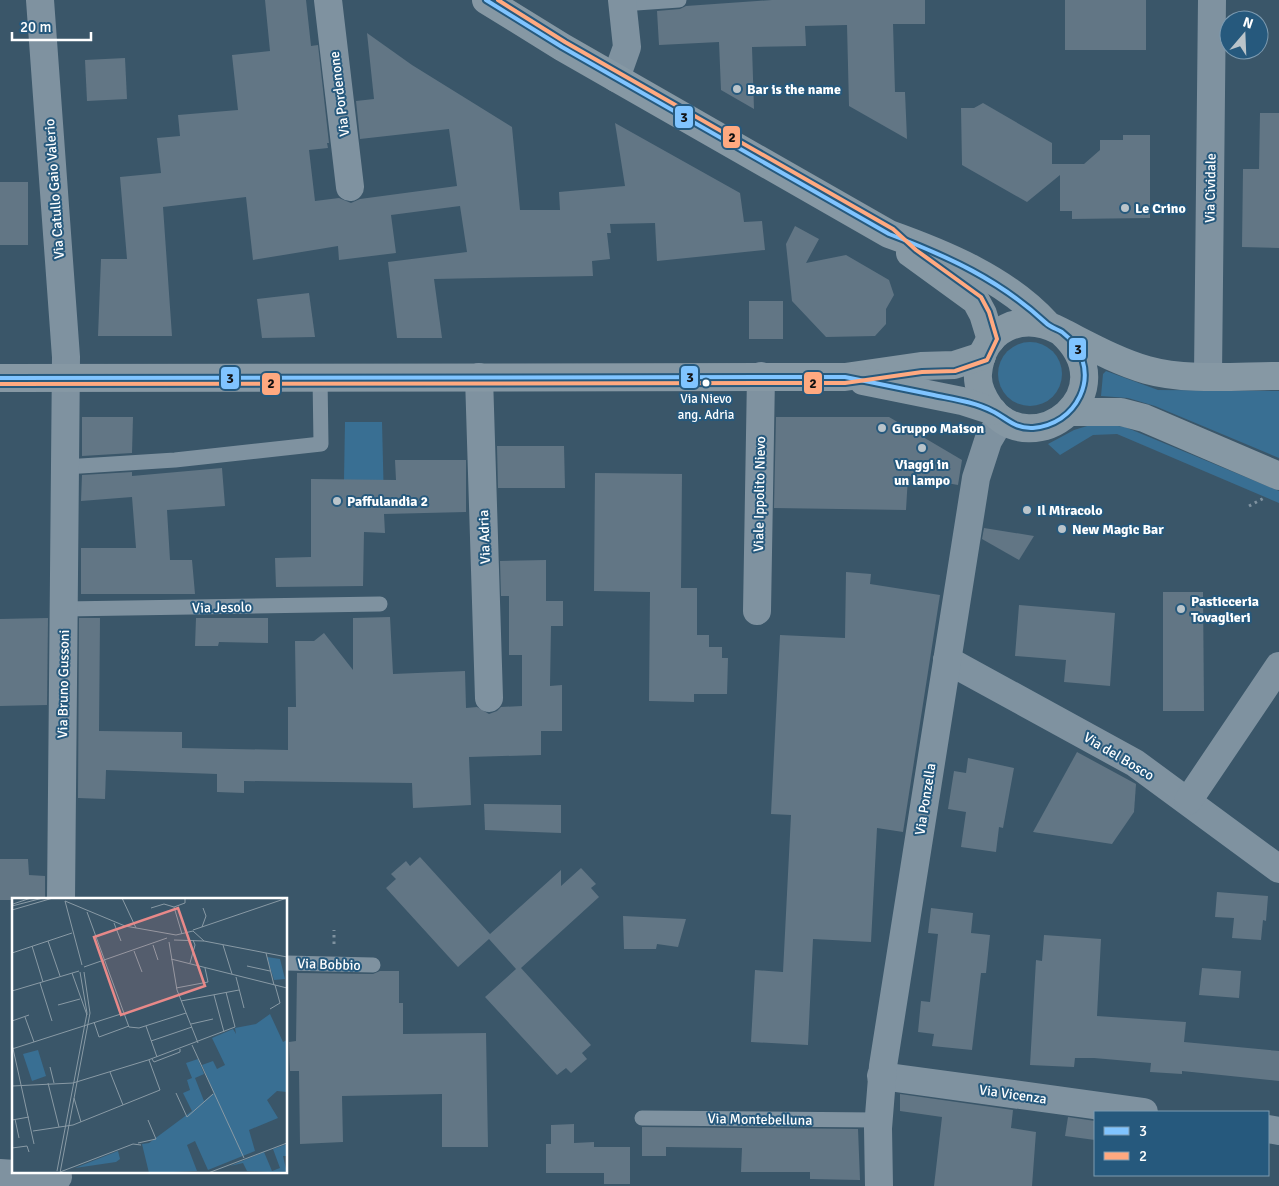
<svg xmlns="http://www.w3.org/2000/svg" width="1279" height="1186" viewBox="0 0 1279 1186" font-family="Signika,sans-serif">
<rect width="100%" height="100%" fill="#3a5669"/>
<g fill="#396f93">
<circle cx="1030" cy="374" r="32"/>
<path d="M1106 371 1158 390 1279 391V458L1155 406 1128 398 1101 396 1103 374Z"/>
<path d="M345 422H382L384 504 344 480Z"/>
<path d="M1097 423 1125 427 1272 488 1279 491V503L1117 434 1093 435 1060 455 1048 444 1074 430Z"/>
</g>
<g fill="#627685">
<path d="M265 0H306L311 46 318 45 329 143H327L328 148 309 150 315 201 339 198 351 203 360 199 457 186 449 129 360 139 356 101 374 99 367 33 412 65 512 127 520 210H560L559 192 625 186 615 123 740 193 744 222 762 221 765 250 657 261 655 223 610 224 611 233H607L610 259 592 261 593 276 434 279 442 338H397L388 262 467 252 460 206 391 215 396 253 339 260 338 246 253 260 246 197 163 207 172 336H98L101 259H127L120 177 161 173 157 138 180 136 178 115 238 110 232 55 270 51Z"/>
<path d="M772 0H925V24H893L895 92H905L907 139 849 106 847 25 805 26 806 46 752 47 754 109 721 90 719 42 659 45 657 11 680 9 686 6Z"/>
<rect x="1065" y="0" width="81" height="50"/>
<path d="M125 58 127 99 87 101 85 60Z"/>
<path d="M983 103 1052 143V164H1084L1100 150V140H1123V135H1150V218L1072 219V211H1060V175L1027 202 962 165 961 108H974Z"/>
<path d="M1260 113H1279V248L1242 247 1243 169H1259Z"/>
<rect x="0" y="182" width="28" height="63"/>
<path d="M795 226 819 239 806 263 846 255 889 280 894 295 886 309V324L875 336 826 337 792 301 786 244Z"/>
<path d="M309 293 315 337 262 338 257 299Z"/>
<rect x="749" y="301" width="34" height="38"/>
<path d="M82 417H133L132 453 82 456Z"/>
<path d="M776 417H889L962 460 958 485 908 476 906 510 774 508Z"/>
<path d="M497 446H564L565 488H498Z"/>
<path d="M395 460H466V512L384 514 385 533 364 532 363 586 276 587 275 558 311 557V479L396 480Z"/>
<path d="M222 468 225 506 167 510 170 560H192L195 594H81V548H136L132 497 81 501 82 475 132 472V476Z"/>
<path d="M595 473 682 474 681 588H697V635H709V647H722V658H728L727 694H694V702L649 701 650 592 594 591Z"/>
<path d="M984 528 1034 536 1019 560 982 539Z"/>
<path d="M546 560V601H563V626H551L550 686 562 685V731H541V755L469 757 471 805 413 808 412 783 244 781V793L217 792V774L106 770 105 799 78 798 79 618H100L99 731 182 732V748L288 750V707H296L295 641H314L324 633 353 670V618L390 617 393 674 465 671 466 708 477 707 489 714 497 711 501 707 522 706V655H509V596H501L500 561Z"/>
<path d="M846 572 871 574 870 584 940 595 903 832 877 828 871 942 813 939 808 1045 751 1042 755 970 783 972 791 815 771 814 780 635 845 638Z"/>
<path d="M1163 592H1203L1204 711H1163Z"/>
<path d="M1019 605 1115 613 1110 686 1064 682 1066 660 1015 656Z"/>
<path d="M48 618 47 705 0 706V619Z"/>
<path d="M196 618H268V643L219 642 218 646H195Z"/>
<path d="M1077 752 1136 784 1134 812 1112 844 1033 832Z"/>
<path d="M968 758 1014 768 1003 828 999 827 996 852 961 847 966 812 948 809 954 771 966 773Z"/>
<path d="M484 804 561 805V833L485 830Z"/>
<path d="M420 857 490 934 561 870V886L581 868 596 884 591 888 599 897 521 968 591 1045 582 1053 587 1059 571 1073 566 1068 557 1075 485 997 516 969 489 939 458 967 386 888 396 879 391 874 406 861 410 866Z"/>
<path d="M0 859H28L29 875 45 876V900H0Z"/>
<path d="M1217 892 1268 896 1266 921 1263 920 1261 940 1232 938 1234 918 1215 917Z"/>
<path d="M931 908 973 913 971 933 990 935 986 973H981L972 1050 932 1046 934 1034 918 1032 921 1001 930 1002 938 934 928 933Z"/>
<path d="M623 916 686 919 678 947 657 944 656 949H624Z"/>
<path d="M1044 935 1101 939 1097 1016 1186 1022 1184 1042 1279 1051V1081L1182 1071V1074L1150 1072 1151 1063 1094 1058H1075L1074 1067 1030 1065 1036 960 1042 961Z"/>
<path d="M1202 968 1241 971 1239 998 1199 995Z"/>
<path d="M380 971H399V1003H403V1034L486 1033 488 1147H442V1094L342 1096 343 1142 300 1144 299 1071H290L289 1042 296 1041 297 973 373 974Z"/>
<path d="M900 1094 1013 1110 1011 1128 1036 1132 1032 1186H934L942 1117 900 1111Z"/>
<path d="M1068 1117 1095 1121V1140L1065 1136Z"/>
<path d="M574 1124V1143L594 1142V1147H630V1184H604V1173H546V1144H551V1125Z"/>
<path d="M642 1127 858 1129 860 1180 810 1179V1172H741L742 1148 666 1147V1156H642Z"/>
</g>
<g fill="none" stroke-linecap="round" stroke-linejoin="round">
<g stroke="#7f92a0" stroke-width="3" stroke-dasharray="2.5 4" stroke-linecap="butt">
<path d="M1249 506 1264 498"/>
<path d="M334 944V930"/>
</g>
<g stroke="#7f92a0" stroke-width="15">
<path d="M622 4 679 0"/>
<path d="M65 467 175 460 321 444 320 377"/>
<path d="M64 609 380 604"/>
<path d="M286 963 373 965"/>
<path d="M642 1118 878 1120"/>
</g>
<g stroke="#7f92a0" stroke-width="28">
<path d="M40 0 66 357 61 900"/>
<path d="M328 0 350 187"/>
<path d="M616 78 627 47 622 0"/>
<path d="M1208 375 1212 0"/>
<path d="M479 377 489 698"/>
<path d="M757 611 761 376"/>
<path d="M947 660 1135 763 1279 869"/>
<path d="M1188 801 1279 666"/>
<path d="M881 1076 1144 1112"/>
<path d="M1268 1129 1279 1131"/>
<path d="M0 1173 58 1177"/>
<path d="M879 1186 878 1128 883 1066 976 478 988 441 1001 419"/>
</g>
<g stroke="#8698a4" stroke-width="28">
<path d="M486 0 562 47 889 234C945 254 1006 279 1047 324"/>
<path d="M910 253 976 301 983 314 991 340"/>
<path d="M1061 332C1128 393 1033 464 990 408 983 398 977 387 978 374 982 328 1022 311 1060 331 1088 345 1116 361 1147 370 1186 381 1238 376 1279 376"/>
<path d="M0 378 845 377 921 366 954 365 982 356"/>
<path d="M863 381 962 401 993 411"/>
<path d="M1070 412H1121L1144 418 1279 476"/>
</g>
<g stroke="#26597d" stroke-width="8">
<path id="bus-1" d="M0 378 845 377C875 383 904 389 934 395 953 399 975 402 992 411 1007 418 1014 429 1033 428 1054 426 1071 415 1080 396 1091 372 1082 347 1062 332 1057 329 1050 327 1046 323 1000 280 947 256 889 234L562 47 486 0"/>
</g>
<g stroke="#26597d" stroke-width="8">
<path id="bus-2" d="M0 384 845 383 922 372 955 371 987 360 997 339 989 312 981 297 916 250 893 229 565 42 498 0"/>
</g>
<use href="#bus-1" stroke="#80c4ff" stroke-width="4"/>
<use href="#bus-2" stroke="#ffa980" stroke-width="4"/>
</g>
<g fill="#bac4ca" stroke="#26597d" stroke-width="2">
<circle cx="737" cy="89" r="5"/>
<circle cx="1125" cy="208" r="5"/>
<circle cx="882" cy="428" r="5"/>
<circle cx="922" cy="448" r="5"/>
<circle cx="337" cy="501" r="5"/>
<circle cx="1027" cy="510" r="5"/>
<circle cx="1062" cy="529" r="5"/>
<circle cx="1181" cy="609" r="5"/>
</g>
<circle fill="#fff" stroke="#26597d" stroke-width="2" cx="706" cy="383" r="4.5"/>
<g text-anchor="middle" stroke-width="4" stroke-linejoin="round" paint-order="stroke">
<g font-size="13" fill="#fff" stroke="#26597d">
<text x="706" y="403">Via Nievo<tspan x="706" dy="16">ang. Adria</tspan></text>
</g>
<g font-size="14" font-weight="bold" fill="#fff" stroke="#26597d" text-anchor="start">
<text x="747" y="94">Bar is the name</text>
<text x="1135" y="213">Le Crino</text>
<text x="892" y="433">Gruppo Maison</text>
<text x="922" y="469" text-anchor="middle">Viaggi in<tspan x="922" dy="16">un lampo</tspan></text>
<text x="347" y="506">Paffulandia 2</text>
<text x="1037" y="515">Il Miracolo</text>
<text x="1072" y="534">New Magic Bar</text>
<text x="1191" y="606">Pasticceria<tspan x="1191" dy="16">Tovaglieri</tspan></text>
</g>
<g font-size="14" fill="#fff" stroke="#26597d">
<text transform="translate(339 94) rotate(-97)" y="5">Via Pordenone</text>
<text transform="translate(1210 188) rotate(-89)" y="5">Via Cividale</text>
<text transform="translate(54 189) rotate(-94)" y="5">Via Catullo Gaio Valerio</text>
<text transform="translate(759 494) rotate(-89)" y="5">Viale Ippolito Nievo</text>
<text transform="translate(484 537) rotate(-92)" y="5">Via Adria</text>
<text transform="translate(222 607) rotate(-1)" y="5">Via Jesolo</text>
<text transform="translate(63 684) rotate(-89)" y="5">Via Bruno Gussoni</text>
<text transform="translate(1119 756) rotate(31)" y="5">Via del Bosco</text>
<text transform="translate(925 799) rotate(-81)" y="5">Via Ponzella</text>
<text transform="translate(329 964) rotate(2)" y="5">Via Bobbio</text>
<text transform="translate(1013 1094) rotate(8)" y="5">Via Vicenza</text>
<text transform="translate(760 1119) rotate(1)" y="5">Via Montebelluna</text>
</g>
</g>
<g transform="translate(12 898)">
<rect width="275" height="275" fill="#3a5669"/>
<path d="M255 59 268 61 273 81 262 82ZM258 116 271 144 275 142V194L265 193 255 202 266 220 237 232 243 253 196 272 183 243 175 247 185 273 137 275 130 246 137 245 180 213 171 195 178 192 175 182 180 180 174 165 186 161 192 176 183 180 192 203 202 195 190 167 201 163 205 171 213 167 200 140 221 131 224 136 223 130 244 126ZM26 152 34 178 20 183 11 156ZM275 246V258H271L275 275 235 273 231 265 218 268 252 254 260 273 268 270 261 251ZM106 253 108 261 104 264 63 270Z" fill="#396f93"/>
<path fill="none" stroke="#899aa5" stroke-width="1" d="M110 0 124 30M53 3 70 67M53 3 113 28 164 37 181 33 192 43M1 6 19 0M0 8 31 0M162 9 170 36M139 10 152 6 162 9 173 5V0M0 12 41 0M75 14 117 129 127 130 174 115M102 25 109 43M190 29 194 18 191 10M181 32 275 0M162 42 192 43 275 59M36 43 48 78M157 44 165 92 186 145M141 47 146 62M211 47 220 76M20 48 31 84M122 53 130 74M0 55 60 35M254 55 262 87M159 61 275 90M178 65 183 47 181 42M235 68 258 73M72 69 155 40M60 75 75 117M224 79 232 110M28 85 40 123M164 90 196 84 193 70M0 93 67 73M202 97 212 134M169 103 227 92M46 107 68 101M258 111 268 105 263 87M13 119 22 144M0 123 17 117M82 124 87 139 117 128M179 126 201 121M134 128 145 159M139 143 180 129M0 146 22 246M180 147 232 260M0 151 112 115M140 161 142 164 168 154V151M38 169 42 185M98 174 111 207M36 185 47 229M0 188 61 185 136 162 223 129 214 94M164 195 175 219 201 196M62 200 69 224M3 221 7 240M0 222 17 219M21 233 61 227 148 192 137 162M126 245 144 241 136 222M0 250 15 248 17 254M45 273 75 115 68 74M48 274 121 246 129 247M48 275 78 115 72 74M196 275 275 245"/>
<path fill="#e88989" fill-opacity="0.15" stroke="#e88989" stroke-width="2.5" d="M166 10 193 88 109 117 82 39Z"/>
<rect width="275" height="275" fill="none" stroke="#fff" stroke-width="2.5"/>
</g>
<g stroke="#26597d" stroke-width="2">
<rect x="674" y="105" width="20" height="24" rx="5" fill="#80c4ff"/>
<rect x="722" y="125" width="19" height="24" rx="5" fill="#ffa980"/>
<rect x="1068" y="337" width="19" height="24" rx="5" fill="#80c4ff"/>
<rect x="680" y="365" width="19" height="24" rx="5" fill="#80c4ff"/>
<rect x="220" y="366" width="20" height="24" rx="5" fill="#80c4ff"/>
<rect x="803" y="371" width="20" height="24" rx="5" fill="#ffa980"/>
<rect x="261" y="372" width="20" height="24" rx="5" fill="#ffa980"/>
</g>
<g font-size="14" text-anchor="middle" font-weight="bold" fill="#111">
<text x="684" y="122">3</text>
<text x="732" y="142">2</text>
<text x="1078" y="354">3</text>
<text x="690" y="382">3</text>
<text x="230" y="383">3</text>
<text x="813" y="388">2</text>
<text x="271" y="388">2</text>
</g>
<rect x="1094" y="1111" width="175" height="65" fill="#26597d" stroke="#7d9bb1"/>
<rect x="1104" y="1127" width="25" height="8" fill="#80c4ff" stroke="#7d9bb1"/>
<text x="1139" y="1136" font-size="15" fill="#ffffff">3</text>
<rect x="1104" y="1152" width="25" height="8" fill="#ffa980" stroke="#7d9bb1"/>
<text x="1139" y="1161" font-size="15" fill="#ffffff">2</text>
<g transform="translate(1244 35) rotate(19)"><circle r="24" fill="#26597d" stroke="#7d9bb1"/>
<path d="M0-4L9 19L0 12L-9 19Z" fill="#bac4ca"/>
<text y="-8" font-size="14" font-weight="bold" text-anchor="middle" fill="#ffffff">N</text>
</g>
<path d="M12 32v8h79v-8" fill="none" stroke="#ffffff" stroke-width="2.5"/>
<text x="20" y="32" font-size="15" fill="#ffffff" stroke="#26597d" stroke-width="4" paint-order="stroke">20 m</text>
</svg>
